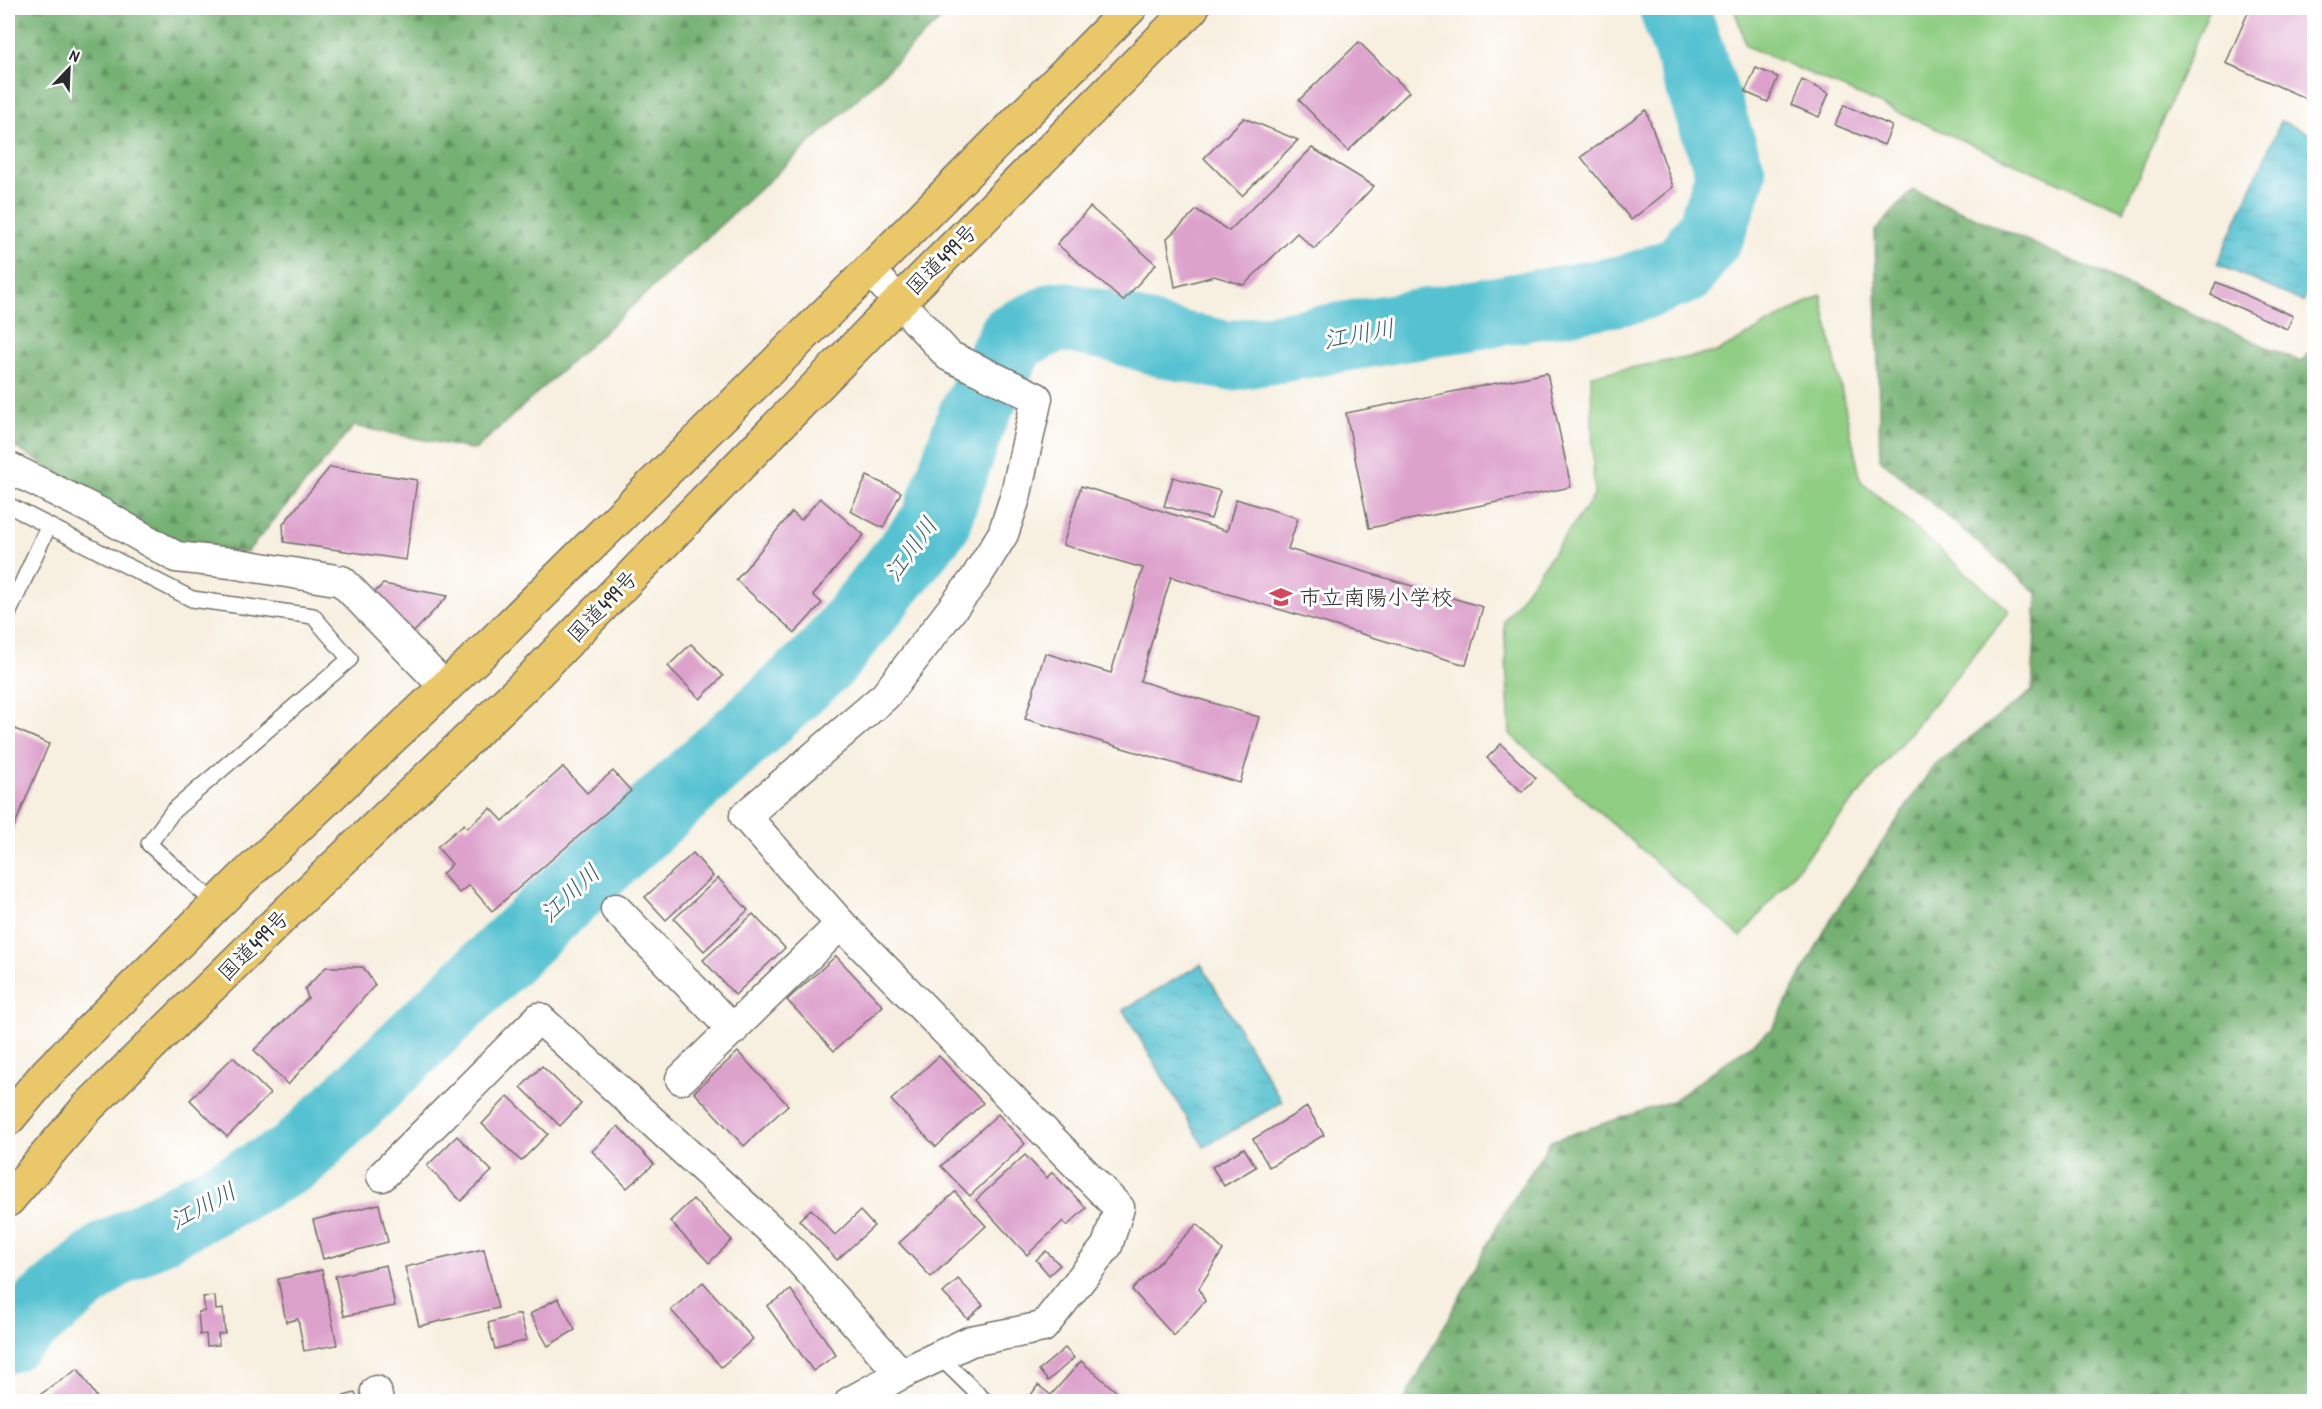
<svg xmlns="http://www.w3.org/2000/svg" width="2322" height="1409" viewBox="0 0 2322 1409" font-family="'Patrick Hand','Klee One',sans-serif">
<defs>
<pattern id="forest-firs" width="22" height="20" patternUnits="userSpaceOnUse" patternTransform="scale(1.5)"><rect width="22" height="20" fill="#74b172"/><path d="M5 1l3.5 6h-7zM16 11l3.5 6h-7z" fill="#5f905e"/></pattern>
<pattern id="water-ripples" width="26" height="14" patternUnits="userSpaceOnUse" patternTransform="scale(1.5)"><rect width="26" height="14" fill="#56c2d1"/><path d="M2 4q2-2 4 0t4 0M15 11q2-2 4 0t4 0" fill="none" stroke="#479eaa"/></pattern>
</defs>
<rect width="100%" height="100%" fill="#fff"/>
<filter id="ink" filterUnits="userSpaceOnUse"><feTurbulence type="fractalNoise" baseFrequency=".0167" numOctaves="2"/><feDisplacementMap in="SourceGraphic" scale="12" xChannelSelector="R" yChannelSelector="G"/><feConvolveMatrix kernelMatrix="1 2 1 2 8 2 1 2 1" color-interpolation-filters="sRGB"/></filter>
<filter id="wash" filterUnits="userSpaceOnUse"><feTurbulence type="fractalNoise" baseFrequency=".008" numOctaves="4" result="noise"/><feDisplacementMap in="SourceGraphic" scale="24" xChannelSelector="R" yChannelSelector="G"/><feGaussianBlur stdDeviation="1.35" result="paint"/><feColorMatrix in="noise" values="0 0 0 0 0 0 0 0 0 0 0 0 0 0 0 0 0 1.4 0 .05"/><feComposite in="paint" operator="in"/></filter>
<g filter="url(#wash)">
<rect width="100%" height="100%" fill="#f7efdf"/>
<g fill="#90ce84" stroke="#5e7c58" stroke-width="1.5">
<path d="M1734 8H2210L2124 211 1746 46Z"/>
<path d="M1821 295 1861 481 2010 611 1741 937 1510 734 1504 621 1594 496 1591 375 1717 352Z"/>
</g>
<g fill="url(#forest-firs)" stroke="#506e4e" stroke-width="1.5">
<path d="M8 8H952L833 122 475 450 354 426 247 552 177 546 8 443Z"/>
<path d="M1913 190 2301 362 2314 346V1401H1404L1505 1212 1551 1141 1672 1101 1772 1029 1832 917 1934 765 2032 691 2037 593 1880 459 1875 231Z"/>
</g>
<g fill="url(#water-ripples)" stroke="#40767e" stroke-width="1.5">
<path d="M2281 121 2314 136V277L2303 302 2217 264Z"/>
<path d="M1201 964 1282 1102 1204 1147 1123 1010Z"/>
</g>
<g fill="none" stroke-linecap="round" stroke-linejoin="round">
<path stroke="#56c2d1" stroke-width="70" d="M8 1338 108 1256 295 1157 553 908 826 659 935 523 972 418 1013 337 1059 316 1113 327 1165 343 1229 356 1630 289 1683 270 1711 231 1731 174 1674 8"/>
</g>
<g id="blocks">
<g fill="#dda2cc">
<path d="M2250 8H2314V102L2226 63Z"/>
<path d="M1359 42 1409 92 1348 151 1299 100Z"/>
<path d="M1756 68 1778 77 1768 102 1745 92Z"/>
<path d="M1802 80 1829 93 1819 117 1791 105Z"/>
<path d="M1844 105 1892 126 1884 145 1835 125Z"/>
<path d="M1646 110 1673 187 1631 220 1581 157Z"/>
<path d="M1244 118 1298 140 1242 196 1204 158Z"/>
<path d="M1312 148 1374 186 1314 249 1297 233 1244 285 1214 276 1175 287 1167 238 1197 210 1229 231Z"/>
<path d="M1090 207 1156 264 1123 301 1057 244Z"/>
<path d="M2216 282 2293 316 2287 329 2211 295Z"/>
<path d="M1547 373 1571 487 1369 528 1346 413Z"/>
<path d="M330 467 417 480 406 560 284 542 283 524Z"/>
<path d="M867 476 901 492 883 528 850 511Z"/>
<path d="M1173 477 1220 491 1211 519 1164 506Z"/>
<path d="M1081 486 1227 531 1236 499 1298 518 1288 549 1483 607 1466 665 1171 577 1140 681 1259 717 1240 783 1025 719 1045 653 1111 673 1143 568 1063 545Z"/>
<path d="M820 498 864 535 813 595 822 603 795 633 736 580 792 512 801 520Z"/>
<path d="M383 584 448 596 414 632 374 593Z"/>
<path d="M691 644 723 676 700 699 668 666Z"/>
<path d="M8 726 49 744 8 841Z"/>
<path d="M1501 744 1536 778 1522 792 1487 758Z"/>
<path d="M563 767 587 793 613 771 631 791 492 911 469 885 459 893 442 874 452 864 437 847 464 824 467 828 491 808 503 821Z"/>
<path d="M693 853 713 876 666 920 645 897Z"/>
<path d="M718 878 748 910 704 951 674 919Z"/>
<path d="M753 914 785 948 735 995 703 960Z"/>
<path d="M836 956 883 1006 834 1051 787 1000Z"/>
<path d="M326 967H363L375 985 288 1085 254 1050 308 998 305 989Z"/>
<path d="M738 1052 788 1105 744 1146 694 1092Z"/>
<path d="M939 1056 983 1103 936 1147 891 1100Z"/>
<path d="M233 1057 270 1094 227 1137 190 1100Z"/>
<path d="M542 1066 581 1104 560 1126 521 1087Z"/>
<path d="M508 1096 548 1134 521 1161 482 1124Z"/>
<path d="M1307 1107 1324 1135 1269 1167 1253 1139Z"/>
<path d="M998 1114 1025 1144 970 1196 941 1166Z"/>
<path d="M618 1126 654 1164 627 1188 592 1151Z"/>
<path d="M457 1136 492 1171 461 1201 427 1166Z"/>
<path d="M1244 1148 1256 1167 1224 1186 1212 1167Z"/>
<path d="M1025 1155 1047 1178 1052 1172 1086 1208 1067 1226 1063 1221 1027 1255 976 1200Z"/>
<path d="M955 1192 986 1226 931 1277 899 1243Z"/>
<path d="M693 1199 732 1240 709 1263 670 1221Z"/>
<path d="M379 1204 388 1242 323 1259 313 1220Z"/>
<path d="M811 1209 835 1235 860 1211 874 1226 837 1260 799 1220Z"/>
<path d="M1197 1224 1223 1250 1199 1288 1205 1301 1174 1336 1132 1290Z"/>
<path d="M484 1249 498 1308 419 1326 405 1267Z"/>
<path d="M1046 1251 1060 1265 1049 1275 1036 1260Z"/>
<path d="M386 1265 395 1306 344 1316 335 1276Z"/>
<path d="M322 1270 337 1345 304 1351 298 1319 286 1322 278 1279Z"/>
<path d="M958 1279 983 1305 968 1319 943 1293Z"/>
<path d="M703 1282 753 1339 721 1367 671 1310Z"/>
<path d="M791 1290 836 1355 813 1371 767 1306Z"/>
<path d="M215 1296 216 1310 223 1309 225 1333 218 1334 219 1345 207 1346 206 1334 200 1335 198 1312 205 1311 203 1297Z"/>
<path d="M558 1298 575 1330 548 1346 530 1314Z"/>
<path d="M520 1314 527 1340 495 1349 488 1323Z"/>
<path d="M1065 1348 1074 1358 1048 1381 1039 1370Z"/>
<path d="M1081 1361 1117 1392 1108 1402H1026L1038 1385 1051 1395Z"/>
<path d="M78 1369 100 1402H34L32 1400Z"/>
<path d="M355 1393 358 1402H325V1401Z"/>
</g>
</g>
</g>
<g filter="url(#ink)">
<use href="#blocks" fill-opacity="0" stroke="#72706a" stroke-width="1.5"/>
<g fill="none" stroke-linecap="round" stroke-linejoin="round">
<g stroke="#72706a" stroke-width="18">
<g id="lane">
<path d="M8 505 192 599 313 616 350 659 173 811 149 844 217 905"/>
<path d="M8 614 48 527"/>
<path d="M939 1356 986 1402"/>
</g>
</g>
<g stroke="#72706a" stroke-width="33">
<g id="street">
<path d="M8 467 102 514 176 557 231 563 342 581 445 687"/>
<path d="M616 909 733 1030"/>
<path d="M681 1079 841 924"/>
<path d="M382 1176 539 1018 782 1240 901 1374"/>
<path d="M376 1391 378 1402"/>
<path d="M850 1402 901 1374 971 1341 1043 1327 1107 1246 1119 1208 841 924 745 816 885 696 975 579 1003 534 1015 498 1037 398 949 356 870 270"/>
</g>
</g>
<g stroke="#72706a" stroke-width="36">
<g id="highway">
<path d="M8 1119 48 1072 242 879 492 643 870 270 1130 8"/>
<path d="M8 1200 87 1108 283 916 528 682 898 303 1192 8"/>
</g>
</g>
<use href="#lane" stroke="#fff" stroke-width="15"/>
<use href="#street" stroke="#fff" stroke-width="30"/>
<use href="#highway" stroke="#eac769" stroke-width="33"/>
</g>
</g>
<defs>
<g id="school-bare" transform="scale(1.8)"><path d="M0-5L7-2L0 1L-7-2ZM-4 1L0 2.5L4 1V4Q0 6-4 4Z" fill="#d1495b" stroke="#fff" stroke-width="2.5" paint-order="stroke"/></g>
</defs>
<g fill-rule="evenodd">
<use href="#school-bare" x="1281" y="597"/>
</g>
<g text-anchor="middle" stroke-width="6" stroke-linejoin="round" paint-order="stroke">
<g font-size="22" fill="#2b2b2b" stroke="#fff">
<text transform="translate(941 259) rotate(-45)" y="8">国道499号</text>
<text transform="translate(602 606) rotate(-46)" y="8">国道499号</text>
<text transform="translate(253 945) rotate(-45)" y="8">国道499号</text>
</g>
<g font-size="22" fill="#2b2b2b" stroke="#fff" text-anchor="start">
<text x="1299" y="605">市立南陽小学校</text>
</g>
<g font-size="24" font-style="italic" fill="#3a6065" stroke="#fff">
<text transform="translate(1359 334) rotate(-10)" y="8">江川川</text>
<text transform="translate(911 549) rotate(-54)" y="8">江川川</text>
<text transform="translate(570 893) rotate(-43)" y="8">江川川</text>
<text transform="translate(203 1206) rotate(-28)" y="8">江川川</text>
</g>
</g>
<rect width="2322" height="1409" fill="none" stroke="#fff" stroke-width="30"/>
<g transform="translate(69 69) rotate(23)" stroke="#ffffff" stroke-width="4.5" paint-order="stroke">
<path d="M0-4.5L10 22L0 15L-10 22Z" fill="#2b2b2b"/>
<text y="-9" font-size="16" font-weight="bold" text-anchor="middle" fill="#2b2b2b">N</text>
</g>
</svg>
